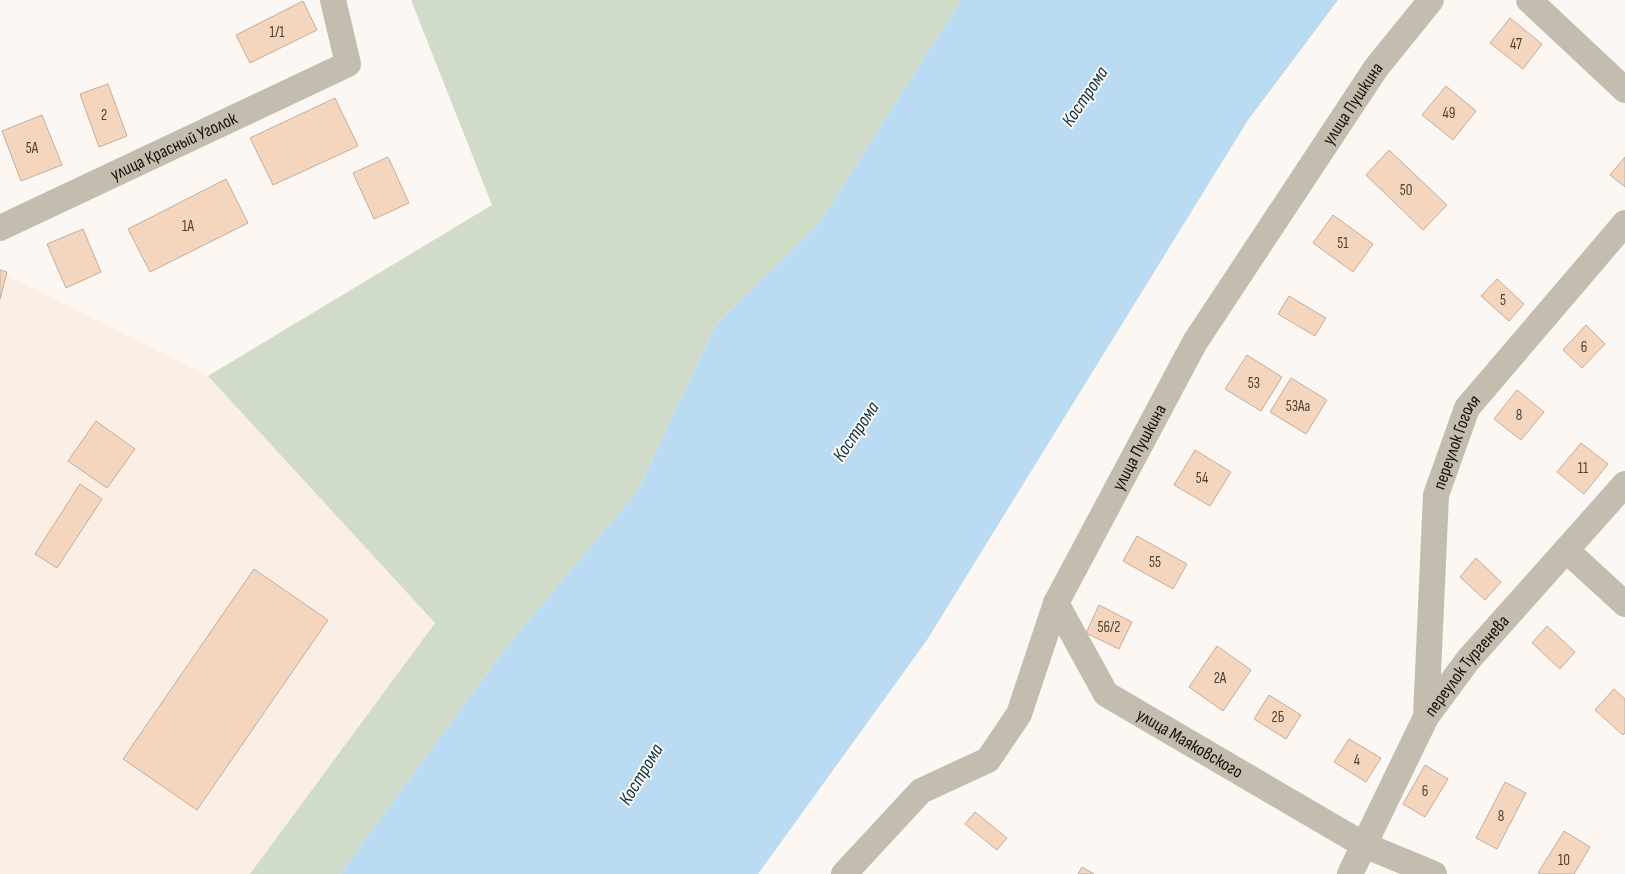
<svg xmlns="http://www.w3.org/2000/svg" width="1625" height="874" viewBox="0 0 1625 874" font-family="'Sofia Sans Condensed',sans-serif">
<rect width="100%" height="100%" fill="#fcf7f3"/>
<path fill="#fbeee4" d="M0 272 208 376 435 623 250 874H0Z"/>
<path fill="#d0dcc9" d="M411 0H961L819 223 715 326 638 490 504 650 340 874H250L435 623 208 376 492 205Z"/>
<path fill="#badbf1" d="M961 0H1338L1248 120 927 640 758 874H340L504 650 638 490 715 326 819 223Z"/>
<g fill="#f4d6be" stroke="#c5ad9b">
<path d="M303 1 317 30 250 63 236 35Z"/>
<path d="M1510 18 1542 44 1523 69 1490 43Z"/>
<path d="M108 84 127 136 99 147 80 94Z"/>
<path d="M1446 86 1476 111 1453 140 1422 115Z"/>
<path d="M335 98 358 146 273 185 250 138Z"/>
<path d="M42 115 62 165 21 181 2 131Z"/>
<path d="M1389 150 1447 205 1423 230 1366 175Z"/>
<path d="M388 157 409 203 374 219 353 173Z"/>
<path d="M1625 157V187L1610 175Z"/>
<path d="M226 179 248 223 150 272 128 229Z"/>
<path d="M1333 215 1373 244 1353 272 1313 243Z"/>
<path d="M83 229 101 272 66 288 47 244Z"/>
<path d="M0 270 7 272 0 299Z"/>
<path d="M1497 279 1524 304 1509 321 1481 296Z"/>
<path d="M1289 296 1326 318 1315 336 1278 314Z"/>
<path d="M1586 325 1605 344 1582 368 1563 350Z"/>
<path d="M1247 355 1282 377 1261 411 1225 389Z"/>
<path d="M1291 378 1327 400 1306 434 1270 412Z"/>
<path d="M1517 390 1544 412 1521 440 1494 419Z"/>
<path d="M96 421 135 449 107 488 68 461Z"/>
<path d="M1581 443 1608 464 1584 494 1557 472Z"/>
<path d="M1195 450 1231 472 1210 506 1174 485Z"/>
<path d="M80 484 102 499 57 568 35 554Z"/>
<path d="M1137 536 1187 564 1173 589 1123 561Z"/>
<path d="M1476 558 1501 582 1485 600 1460 577Z"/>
<path d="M254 569 328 620 197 810 123 759Z"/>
<path d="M1099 605 1132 622 1119 649 1086 633Z"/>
<path d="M1547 626 1575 652 1560 669 1532 643Z"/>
<path d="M1217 646 1251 670 1223 711 1189 687Z"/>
<path d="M1614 689 1625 699V733L1623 735 1595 710Z"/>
<path d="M1269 695 1301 715 1286 739 1254 719Z"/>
<path d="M1349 739 1381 758 1366 782 1334 762Z"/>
<path d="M1425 765 1448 779 1425 817 1403 804Z"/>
<path d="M1505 782 1526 793 1497 849 1476 838Z"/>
<path d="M975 812 1007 838 997 850 965 824Z"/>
<path d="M1564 831 1590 847 1574 874H1541L1538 873Z"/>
<path d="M1082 867 1094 874H1078Z"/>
</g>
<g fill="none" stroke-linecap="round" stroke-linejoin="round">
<g stroke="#c2bdae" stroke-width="26">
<path d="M1529 0 1625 90"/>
<path id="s1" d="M0 228 348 64 333 0"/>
<path d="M1566 550 1625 604"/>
<path id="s2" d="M1056 603 1106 694 1364 845 1434 874"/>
<path id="s3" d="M1426 717 1436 495 1467 408 1625 223"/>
<path id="s4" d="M844 874 921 791 988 760 1019 714 1056 603 1195 342 1376 68 1431 0"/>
<path id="s5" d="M1350 874 1426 717 1468 660 1625 484"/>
</g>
</g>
<g text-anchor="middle" stroke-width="4" stroke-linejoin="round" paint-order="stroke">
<g font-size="15" fill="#4e4136">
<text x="277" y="37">1/1</text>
<text x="1516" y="49">47</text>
<text x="1449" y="118">49</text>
<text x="104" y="120">2</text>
<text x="32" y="153">5А</text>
<text x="1406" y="195">50</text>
<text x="188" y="231">1А</text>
<text x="1343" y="248">51</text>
<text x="1503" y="305">5</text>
<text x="1584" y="352">6</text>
<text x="1254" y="388">53</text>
<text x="1298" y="411">53Аа</text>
<text x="1519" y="420">8</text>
<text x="1583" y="473">11</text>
<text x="1202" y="483">54</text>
<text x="1155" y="567">55</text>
<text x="1109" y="632">56/2</text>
<text x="1220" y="683">2А</text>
<text x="1278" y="722">2Б</text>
<text x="1357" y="765">4</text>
<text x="1425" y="796">6</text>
<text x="1501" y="821">8</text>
<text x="1564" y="865">10</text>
</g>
<g font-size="18" fill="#170f09" stroke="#fcf7f3">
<text dy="6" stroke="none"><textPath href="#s4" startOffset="941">улица Пушкина</textPath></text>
<text dy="6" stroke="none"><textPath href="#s1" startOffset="192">улица Красный Уголок</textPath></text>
<text dy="6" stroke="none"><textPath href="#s3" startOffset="279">переулок Гоголя</textPath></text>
<text dy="6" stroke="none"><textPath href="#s4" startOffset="536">улица Пушкина</textPath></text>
<text dy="6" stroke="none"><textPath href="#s5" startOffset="240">переулок Тургенева</textPath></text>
<text dy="6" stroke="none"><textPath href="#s2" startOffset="201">улица Маяковского</textPath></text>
</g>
<g font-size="19" font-style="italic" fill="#09344b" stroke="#fcf7f3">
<text transform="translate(1084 96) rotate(-56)" y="7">Кострома</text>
<text transform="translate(855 431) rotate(-56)" y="7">Кострома</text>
<text transform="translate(640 774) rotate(-59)" y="7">Кострома</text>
</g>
</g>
</svg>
